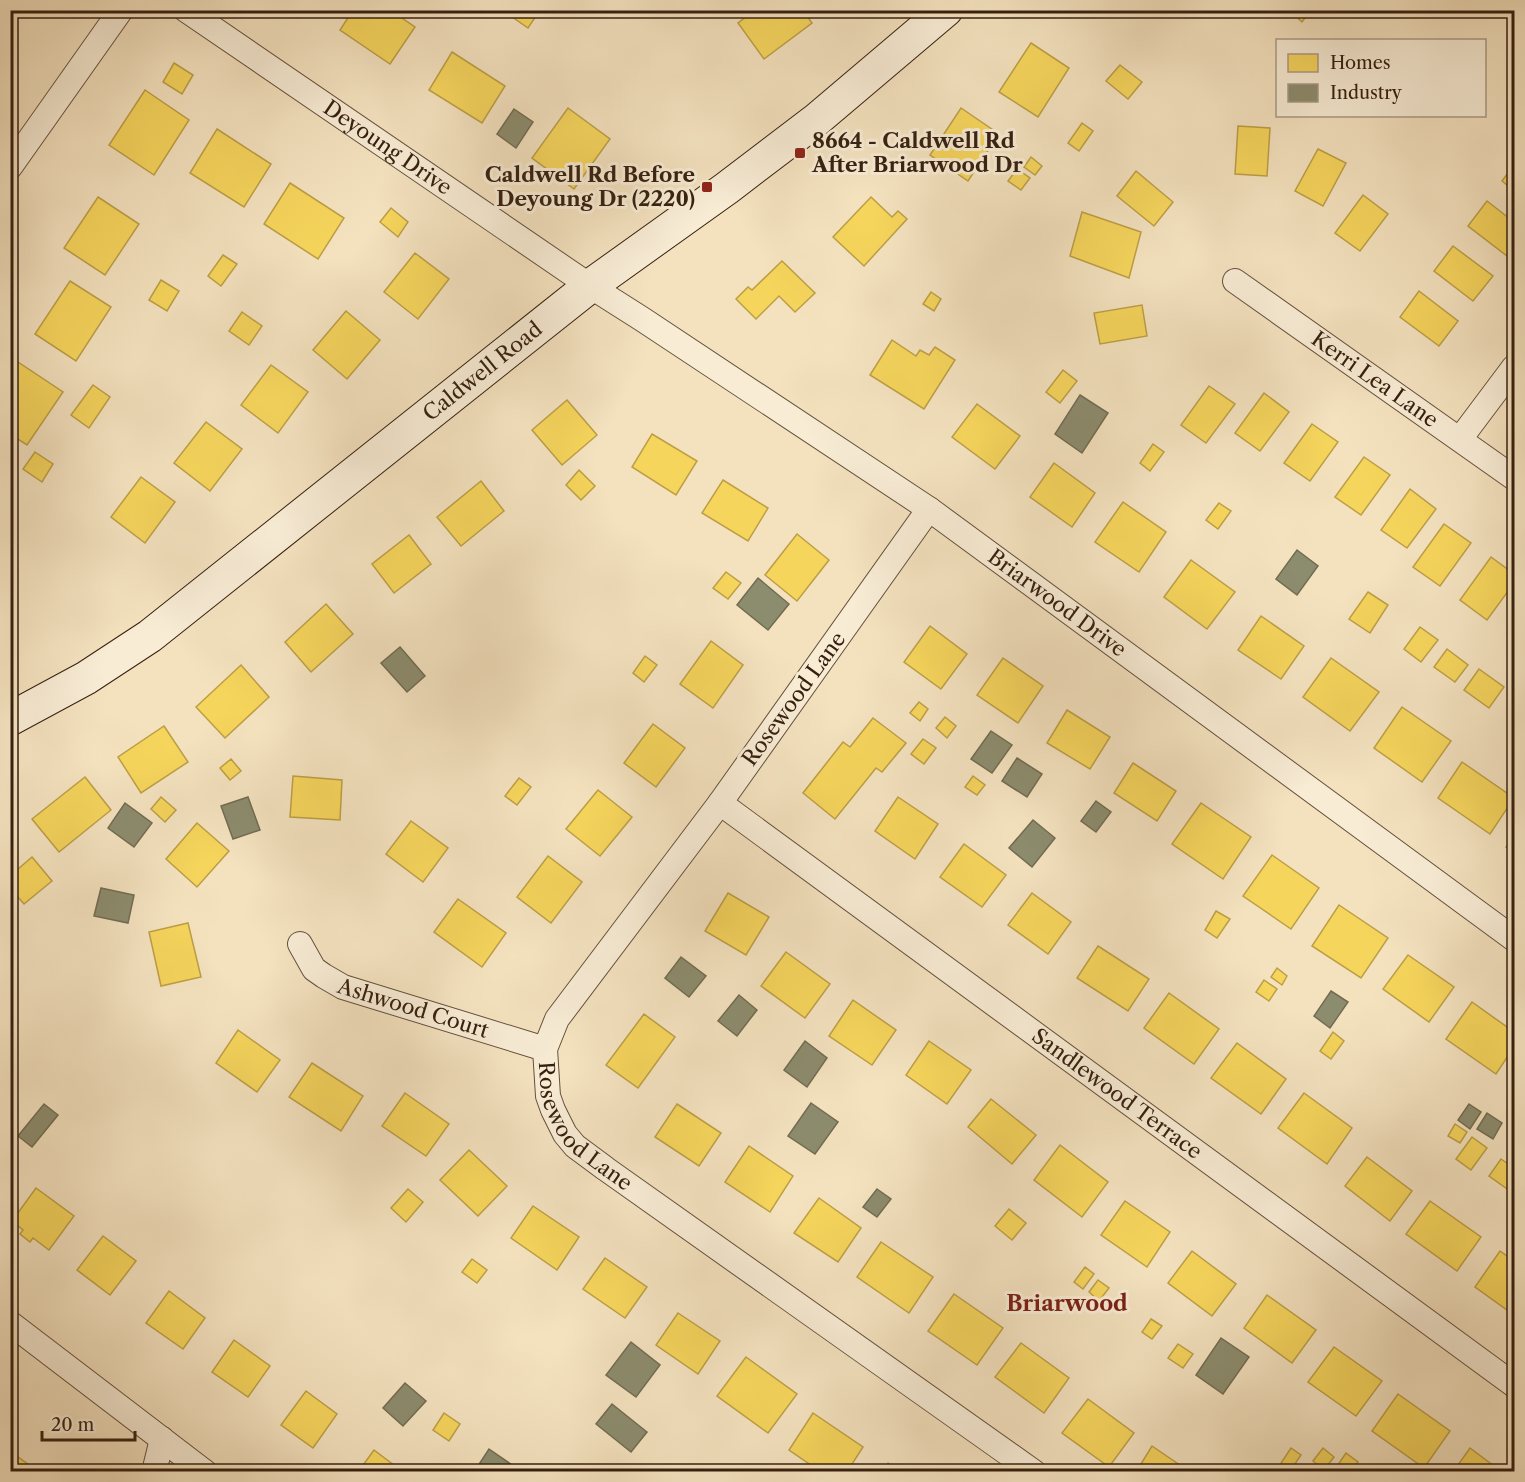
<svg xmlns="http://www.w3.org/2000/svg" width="1525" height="1482" viewBox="0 0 1525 1482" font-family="'Libre Caslon Text',serif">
<rect width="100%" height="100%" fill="#f4e2bf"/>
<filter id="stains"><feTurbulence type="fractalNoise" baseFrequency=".00333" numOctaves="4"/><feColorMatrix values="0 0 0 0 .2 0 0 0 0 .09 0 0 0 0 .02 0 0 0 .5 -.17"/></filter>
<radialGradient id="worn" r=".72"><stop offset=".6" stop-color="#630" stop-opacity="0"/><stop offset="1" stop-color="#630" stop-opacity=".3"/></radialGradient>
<g fill="#f6d55c" stroke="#bc9f45" stroke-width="1.5">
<path d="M353 10H390L415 27 390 64 340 30Z"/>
<path d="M502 10H540L528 28Z"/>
<path d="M755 10H803L812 23 764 59 738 23Z"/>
<path d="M1295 10H1311L1302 22 1292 13Z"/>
<path d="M1031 43 1069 68 1038 117 999 92Z"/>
<path d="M452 52 505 86 482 123 429 90Z"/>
<path d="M174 63 193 75 182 94 163 82Z"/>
<path d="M1120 65 1142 82 1128 99 1106 81Z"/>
<path d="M145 90 189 120 154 175 109 145Z"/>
<path d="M568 108 610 139 574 189 532 158Z"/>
<path d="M961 108 999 134 968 181 930 155Z"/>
<path d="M1082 123 1093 131 1079 151 1068 143Z"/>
<path d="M1238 126 1270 128 1267 176 1235 174Z"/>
<path d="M217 129 271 164 244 207 190 173Z"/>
<path d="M1318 149 1346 163 1323 206 1295 191Z"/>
<path d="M1031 157 1042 166 1035 175 1024 167Z"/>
<path d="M1514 165V191L1502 181Z"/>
<path d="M1017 169 1030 178 1021 190 1008 181Z"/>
<path d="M1136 171 1173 202 1154 226 1117 196Z"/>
<path d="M290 183 344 218 318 259 264 224Z"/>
<path d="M1363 195 1388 214 1360 251 1335 233Z"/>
<path d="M98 197 139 224 105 275 64 248Z"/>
<path d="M871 197 892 217 898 211 907 219 864 266 833 237Z"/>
<path d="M1487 201 1514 222V246L1507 256 1468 226Z"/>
<path d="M391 208 408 222 398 237 380 222Z"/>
<path d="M1082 212 1141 232 1129 278 1070 256Z"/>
<path d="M1453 246 1493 276 1473 301 1434 271Z"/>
<path d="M415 253 449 279 418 319 384 292Z"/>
<path d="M223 255 237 264 221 286 208 276Z"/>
<path d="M782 261 815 293 795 312 779 296 756 319 736 299 748 287 752 290Z"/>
<path d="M161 280 179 291 167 311 149 300Z"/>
<path d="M70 281 111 307 76 361 35 334Z"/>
<path d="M1419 291 1458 321 1439 346 1400 317Z"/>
<path d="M931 292 941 299 934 311 923 304Z"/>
<path d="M1142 305 1147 336 1100 344 1094 313Z"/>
<path d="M346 311 380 340 347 379 313 350Z"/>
<path d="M242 312 262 326 249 345 229 331Z"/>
<path d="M892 340 916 356 920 350 929 355 935 347 955 360 924 409 870 375Z"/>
<path d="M18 362 63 392 27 445 10 434V374Z"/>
<path d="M271 365 308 392 278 433 241 405Z"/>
<path d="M1063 370 1077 381 1060 403 1046 392Z"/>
<path d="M93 385 110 397 89 428 71 415Z"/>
<path d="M1209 386 1235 404 1206 443 1181 425Z"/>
<path d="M1264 393 1289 412 1260 451 1235 433Z"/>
<path d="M567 400 597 435 562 465 532 430Z"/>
<path d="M977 404 1020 436 995 469 952 437Z"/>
<path d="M206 422 242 449 210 491 174 463Z"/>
<path d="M1312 424 1338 442 1310 481 1284 463Z"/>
<path d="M652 434 697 461 676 495 632 467Z"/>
<path d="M1153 444 1164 452 1150 471 1140 463Z"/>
<path d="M35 452 53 464 42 482 23 469Z"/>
<path d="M1364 457 1390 475 1361 515 1335 497Z"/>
<path d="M1054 463 1095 493 1072 527 1030 497Z"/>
<path d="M579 470 595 486 581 500 566 485Z"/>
<path d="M141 477 175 502 145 543 111 517Z"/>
<path d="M723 480 768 508 748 541 702 513Z"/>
<path d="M481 481 504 511 461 546 437 517Z"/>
<path d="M1410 489 1436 509 1407 548 1381 530Z"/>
<path d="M1123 502 1166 532 1139 572 1095 542Z"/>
<path d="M1219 503 1231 511 1218 529 1206 520Z"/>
<path d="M1444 524 1471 543 1440 586 1413 567Z"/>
<path d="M797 534 829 560 797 601 765 575Z"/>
<path d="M409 535 431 564 394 593 372 564Z"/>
<path d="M1491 557 1514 574V583L1487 620 1460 600Z"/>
<path d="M1191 560 1235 592 1207 629 1164 597Z"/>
<path d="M726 572 741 583 728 599 713 588Z"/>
<path d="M1368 592 1388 605 1370 633 1349 619Z"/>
<path d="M326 604 353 634 311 672 285 642Z"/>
<path d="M1261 616 1304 646 1281 679 1238 650Z"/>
<path d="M1514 623V639L1507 634Z"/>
<path d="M930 626 967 654 941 689 904 662Z"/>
<path d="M1420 627 1438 640 1421 662 1404 649Z"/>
<path d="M711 641 743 665 713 708 680 684Z"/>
<path d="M1447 649 1468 665 1455 682 1434 667Z"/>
<path d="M645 656 657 665 644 682 633 673Z"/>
<path d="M1003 658 1043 686 1018 723 977 695Z"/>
<path d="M1331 658 1379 692 1350 731 1303 697Z"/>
<path d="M241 665 269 697 225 738 196 707Z"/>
<path d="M1479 669 1504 687 1489 708 1464 690Z"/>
<path d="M919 702 928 709 920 721 910 713Z"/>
<path d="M1402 707 1451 741 1422 782 1374 748Z"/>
<path d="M1067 710 1110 737 1090 769 1047 743Z"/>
<path d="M945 717 956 726 947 738 936 728Z"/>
<path d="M873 718 906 743 882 772 876 768 835 819 803 793 843 742 850 747Z"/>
<path d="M653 724 685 748 656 787 624 763Z"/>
<path d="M164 726 188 762 141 793 118 757Z"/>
<path d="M923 739 936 748 924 764 911 754Z"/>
<path d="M231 759 241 771 230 780 220 768Z"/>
<path d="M1462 762 1514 798 1490 834 1438 798Z"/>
<path d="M1133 763 1176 791 1157 821 1114 793Z"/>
<path d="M293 776 342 780 340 820 290 817Z"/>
<path d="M973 776 985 785 977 795 965 787Z"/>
<path d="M85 777 111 810 59 852 32 819Z"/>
<path d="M519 778 531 787 517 805 505 796Z"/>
<path d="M598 790 632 817 600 856 566 829Z"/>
<path d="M161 797 176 810 165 822 151 809Z"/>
<path d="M898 797 938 824 915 859 875 831Z"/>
<path d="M1201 803 1251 837 1223 879 1172 844Z"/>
<path d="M411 821 448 848 423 882 386 854Z"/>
<path d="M197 823 229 851 197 887 166 859Z"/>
<path d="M1514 835V853L1506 847Z"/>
<path d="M964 844 1006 875 982 907 940 877Z"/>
<path d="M1272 855 1319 888 1291 929 1243 896Z"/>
<path d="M548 856 582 882 551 923 517 897Z"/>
<path d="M32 857 52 881 24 904 10 888V876Z"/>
<path d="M728 893 769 917 746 955 705 931Z"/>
<path d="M1032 893 1071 922 1048 954 1008 925Z"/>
<path d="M458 899 506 933 482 967 434 932Z"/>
<path d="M1339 905 1388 938 1361 978 1312 946Z"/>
<path d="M1216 911 1230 919 1217 938 1205 930Z"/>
<path d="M188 923 201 977 161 986 149 932Z"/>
<path d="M1098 946 1149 979 1128 1011 1077 978Z"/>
<path d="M786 952 830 984 805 1018 761 986Z"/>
<path d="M1408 955 1454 987 1429 1022 1383 989Z"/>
<path d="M1277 968 1287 976 1282 985 1271 977Z"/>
<path d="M1264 980 1277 989 1269 1001 1256 992Z"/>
<path d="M1169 993 1219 1029 1194 1064 1144 1028Z"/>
<path d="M853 1000 896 1030 872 1065 829 1036Z"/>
<path d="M1472 1002 1514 1032V1047L1496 1074 1446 1039Z"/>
<path d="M644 1014 675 1037 638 1088 606 1065Z"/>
<path d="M238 1030 280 1060 257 1092 216 1063Z"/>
<path d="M1333 1032 1344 1041 1331 1059 1320 1051Z"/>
<path d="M929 1041 971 1070 947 1104 906 1075Z"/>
<path d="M1237 1043 1286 1079 1261 1114 1211 1078Z"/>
<path d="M312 1063 363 1096 341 1131 289 1097Z"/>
<path d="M405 1093 449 1124 426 1156 382 1126Z"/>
<path d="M1304 1093 1352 1128 1327 1164 1278 1128Z"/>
<path d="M991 1099 1036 1135 1012 1164 968 1127Z"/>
<path d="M677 1104 721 1133 699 1166 655 1137Z"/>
<path d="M1455 1124 1467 1132 1460 1143 1448 1136Z"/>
<path d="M1472 1137 1487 1148 1471 1170 1456 1159Z"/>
<path d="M1060 1145 1108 1182 1082 1217 1034 1180Z"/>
<path d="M749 1146 793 1176 770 1212 725 1182Z"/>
<path d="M469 1150 507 1186 478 1216 440 1180Z"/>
<path d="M1367 1157 1412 1191 1390 1221 1345 1186Z"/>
<path d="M1501 1159 1514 1168V1185L1510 1191 1489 1176Z"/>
<path d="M36 1188 74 1216 49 1250 33 1238 30 1242 20 1234 23 1230 12 1221Z"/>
<path d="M408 1189 423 1202 406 1222 391 1208Z"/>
<path d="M819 1198 861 1228 838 1262 794 1233Z"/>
<path d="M1125 1201 1170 1232 1147 1267 1101 1235Z"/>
<path d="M1430 1201 1481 1237 1457 1271 1406 1234Z"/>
<path d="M533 1206 579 1237 557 1270 511 1238Z"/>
<path d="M1009 1209 1026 1223 1012 1240 995 1226Z"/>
<path d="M103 1236 136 1261 110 1295 77 1270Z"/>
<path d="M881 1242 933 1277 909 1313 857 1277Z"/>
<path d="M1192 1251 1236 1284 1212 1316 1168 1283Z"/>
<path d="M1500 1251 1514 1261V1315L1475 1287Z"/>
<path d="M605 1258 647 1287 625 1318 583 1289Z"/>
<path d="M472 1259 487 1270 477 1283 462 1272Z"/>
<path d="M1085 1267 1094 1274 1083 1289 1074 1282Z"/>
<path d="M1098 1280 1109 1288 1099 1301 1089 1292Z"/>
<path d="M169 1291 205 1318 183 1349 146 1323Z"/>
<path d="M954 1294 1003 1328 977 1365 928 1331Z"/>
<path d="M1267 1295 1316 1330 1292 1363 1244 1328Z"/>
<path d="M678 1313 720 1341 698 1374 656 1345Z"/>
<path d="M1151 1319 1162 1326 1152 1339 1142 1332Z"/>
<path d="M234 1340 270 1366 248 1397 212 1372Z"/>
<path d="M1021 1343 1069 1378 1044 1413 995 1377Z"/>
<path d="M1178 1344 1193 1354 1183 1368 1168 1358Z"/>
<path d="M1334 1347 1382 1381 1356 1416 1308 1382Z"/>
<path d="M746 1357 797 1394 768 1433 717 1396Z"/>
<path d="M306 1391 337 1414 313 1448 281 1425Z"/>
<path d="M1398 1394 1450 1431 1424 1468 1372 1431Z"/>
<path d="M1088 1399 1134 1433 1109 1467 1062 1433Z"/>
<path d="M444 1413 460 1424 449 1441 433 1430Z"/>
<path d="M813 1413 863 1447 847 1472H821L789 1450Z"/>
<path d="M1152 1446 1190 1472H1136Z"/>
<path d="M1291 1448 1301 1455 1291 1470 1281 1463Z"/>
<path d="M1323 1448 1334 1457 1324 1470 1313 1461Z"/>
<path d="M1470 1448 1502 1472H1453Z"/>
<path d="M374 1450 403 1472H358Z"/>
<path d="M10 1451 36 1470 35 1472H10Z"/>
<path d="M1346 1453 1358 1462 1351 1472H1333Z"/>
<path d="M888 1463 899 1472H882Z"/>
</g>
<g fill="#8c8c6e" stroke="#726c52" stroke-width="1.5">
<path d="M514 109 533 122 516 148 497 134Z"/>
<path d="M1080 395 1108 413 1082 453 1055 434Z"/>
<path d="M1297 550 1318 566 1297 595 1276 579Z"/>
<path d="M758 578 789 604 768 630 737 605Z"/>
<path d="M400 647 425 676 407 692 381 663Z"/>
<path d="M991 731 1012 745 992 773 971 759Z"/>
<path d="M1017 758 1042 774 1027 797 1002 781Z"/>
<path d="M248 797 260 830 233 839 221 806Z"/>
<path d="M1096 801 1111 812 1096 832 1081 821Z"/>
<path d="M125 803 152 823 134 847 108 828Z"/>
<path d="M1033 820 1055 838 1032 867 1009 848Z"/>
<path d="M101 888 134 895 128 923 94 916Z"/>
<path d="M681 957 706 976 689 997 665 978Z"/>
<path d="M1331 991 1348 1002 1330 1028 1314 1016Z"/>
<path d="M739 995 757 1010 737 1036 718 1021Z"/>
<path d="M805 1041 827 1058 807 1087 784 1070Z"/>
<path d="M811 1103 838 1122 815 1154 788 1136Z"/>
<path d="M44 1104 58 1115 32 1147 18 1136Z"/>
<path d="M1469 1104 1481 1112 1470 1129 1458 1120Z"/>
<path d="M1487 1113 1502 1123 1493 1139 1477 1129Z"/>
<path d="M877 1189 891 1199 877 1217 863 1207Z"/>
<path d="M1221 1338 1249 1357 1223 1394 1196 1375Z"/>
<path d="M631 1342 660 1365 636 1397 606 1375Z"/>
<path d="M405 1383 426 1401 403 1426 383 1408Z"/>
<path d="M612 1404 647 1432 631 1452 596 1424Z"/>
<path d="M489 1449 518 1469 516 1472H474Z"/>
</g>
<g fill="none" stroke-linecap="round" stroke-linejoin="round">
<g stroke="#66503c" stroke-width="26">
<g id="street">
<path id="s1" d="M186 10 590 286 642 319 929 509 1514 939"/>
<path d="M10 167 121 10"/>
<path id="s2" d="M1235 281 1514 478"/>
<path d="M1460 439 1514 367"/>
<path id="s3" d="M929 509 720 803 557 1019 545 1049 548 1096 553 1110 565 1134 575 1146 606 1169 1034 1472"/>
<path id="s4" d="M720 803 1514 1385"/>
<path id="s5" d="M300 944 314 969 324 976 343 987 545 1049"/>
<path d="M10 1323 205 1472"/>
<path d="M154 1472 162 1439"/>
</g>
</g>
<g stroke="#362010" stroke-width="35">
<g id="secondary">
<path id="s6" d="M10 719 86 678 150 636 590 286 727 188 815 121 946 10"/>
</g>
</g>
<use href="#street" stroke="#f8ecd5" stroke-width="24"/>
<use href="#secondary" stroke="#f8ecd5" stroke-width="33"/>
</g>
<g fill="#8f2418" stroke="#f8ecd5" stroke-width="2">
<rect x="794" y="147" width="12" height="12" rx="3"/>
<rect x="701" y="181" width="12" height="12" rx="3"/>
</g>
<g text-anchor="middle" stroke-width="6" stroke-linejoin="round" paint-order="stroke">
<g font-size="21" font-weight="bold" fill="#362010" stroke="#f8ecd5" text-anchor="start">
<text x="812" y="148">8664 - Caldwell Rd<tspan x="812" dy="24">After Briarwood Dr</tspan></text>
<text x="695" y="182" text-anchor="end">Caldwell Rd Before<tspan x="695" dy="24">Deyoung Dr (2220)</tspan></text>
</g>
<g font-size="21" fill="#362010" stroke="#f8ecd5">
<text dy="7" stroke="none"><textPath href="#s1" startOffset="244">Deyoung Drive</textPath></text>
<text dy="7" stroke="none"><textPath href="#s6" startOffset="588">Caldwell Road</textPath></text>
<text dy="7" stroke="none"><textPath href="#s2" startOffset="171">Kerri Lea Lane</textPath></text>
<text dy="7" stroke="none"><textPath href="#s1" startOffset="1054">Briarwood Drive</textPath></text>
<text transform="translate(794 699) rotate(-54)" y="7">Rosewood Lane</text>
<text dy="7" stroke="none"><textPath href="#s5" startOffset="136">Ashwood Court</textPath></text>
<text dy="7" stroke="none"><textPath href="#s4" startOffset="492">Sandlewood Terrace</textPath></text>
<text dy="7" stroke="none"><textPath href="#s3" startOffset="756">Rosewood Lane</textPath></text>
</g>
<g font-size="22" font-weight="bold" fill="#7a1f14" stroke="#f8ecd5">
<text x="1067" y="1311">Briarwood</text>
</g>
</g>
<rect width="1525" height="1482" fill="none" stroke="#f4e2bf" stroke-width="36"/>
<rect x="12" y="12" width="1501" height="1458" fill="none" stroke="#362010" stroke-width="3"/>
<rect x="18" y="18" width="1489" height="1446" fill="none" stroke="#362010" stroke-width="1.5"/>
<rect x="1276" y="39" width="210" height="78" fill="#f8ecd5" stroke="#aa9a86" stroke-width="1.5"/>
<rect x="1288" y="54" width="30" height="18" fill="#f6d55c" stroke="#aa9a86" stroke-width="1.5"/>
<text x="1330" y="69" font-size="18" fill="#362010">Homes</text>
<rect x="1288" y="84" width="30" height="18" fill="#8c8c6e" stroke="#aa9a86" stroke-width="1.5"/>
<text x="1330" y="99" font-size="18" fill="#362010">Industry</text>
<path d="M42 1431v9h93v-9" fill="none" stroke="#362010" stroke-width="3"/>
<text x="51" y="1431" font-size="18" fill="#362010" stroke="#f8ecd5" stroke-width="4.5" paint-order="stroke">20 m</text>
<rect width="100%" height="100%" filter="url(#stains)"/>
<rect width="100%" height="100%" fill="url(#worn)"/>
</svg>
